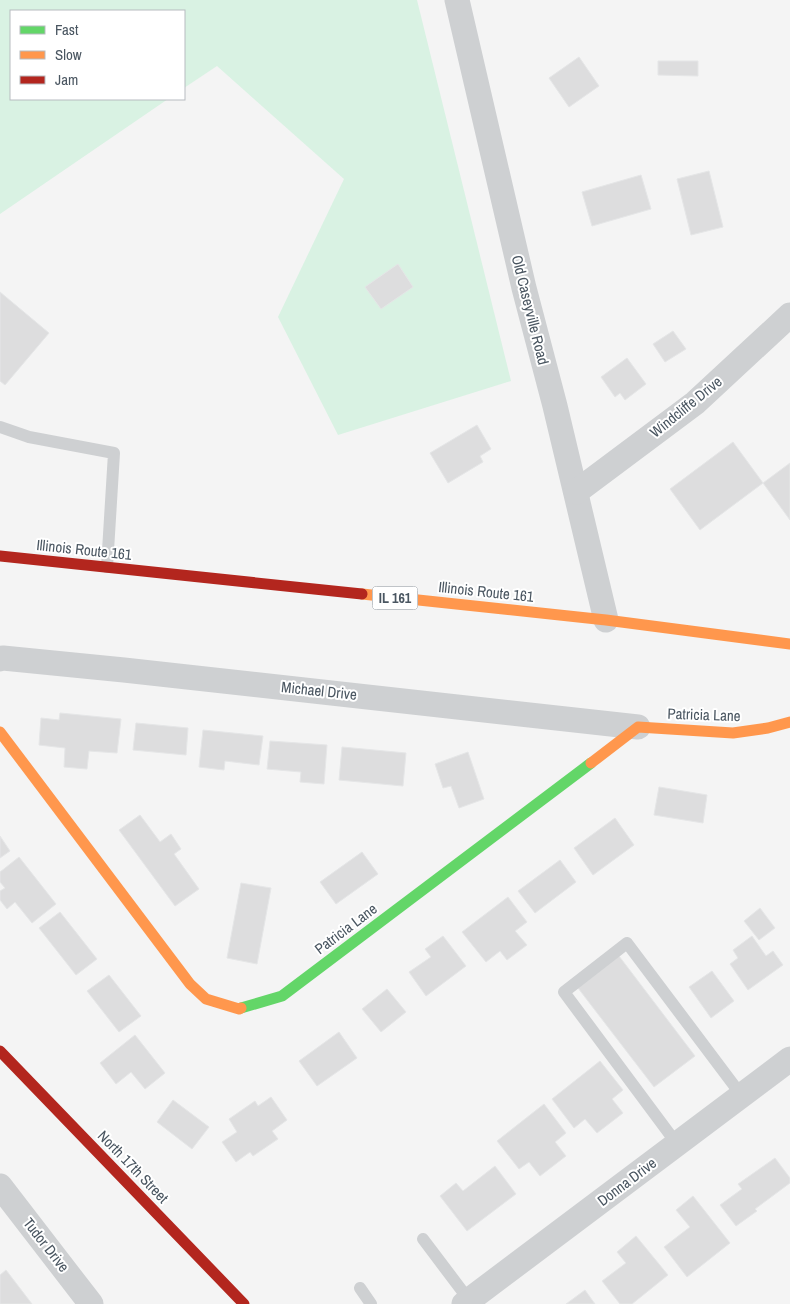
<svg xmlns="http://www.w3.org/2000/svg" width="790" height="1304" viewBox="0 0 790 1304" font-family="'Archivo Narrow',sans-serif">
<rect width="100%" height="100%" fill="#f4f4f4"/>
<path fill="#d9f2e3" d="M0 0H417L511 381 338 435 278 317 344 179 217 66 184 88V11H11V99H168L0 214Z"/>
<g fill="#ddddde" stroke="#e5e6e7">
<path d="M579 57 599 86 569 107 549 78Z"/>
<path d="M658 61H698V76L658 75Z"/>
<path d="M709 171 723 227 691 235 677 179Z"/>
<path d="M641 175 651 209 592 226 582 192Z"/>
<path d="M398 264 413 287 381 309 365 287Z"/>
<path d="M0 292 49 333 5 385 0 381Z"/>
<path d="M673 331 686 349 665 362 653 344Z"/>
<path d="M627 358 646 384 625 400 620 393 615 397 601 377Z"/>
<path d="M477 425 491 449 480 456 483 462 448 483 430 453Z"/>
<path d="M733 442 763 483 700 530 670 489Z"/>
<path d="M790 463V520L763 483Z"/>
<path d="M60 713 121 719 117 753 89 751 87 769 64 767 65 748 39 745 41 718 59 720Z"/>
<path d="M136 723 188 728 186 755 133 750Z"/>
<path d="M203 730 263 736 259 765 225 761 224 770 199 767Z"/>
<path d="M270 741 327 745 324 784 300 782 301 772 267 769Z"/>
<path d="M342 747 406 753 403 786 339 780Z"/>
<path d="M468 752 484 799 459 808 451 786 443 788 435 764Z"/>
<path d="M659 787 707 795 703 823 654 815Z"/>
<path d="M140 815 160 842 171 834 181 849 174 854 199 889 175 906 119 830Z"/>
<path d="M615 818 634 845 593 875 574 848Z"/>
<path d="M0 836 10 851 0 858Z"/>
<path d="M362 852 378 874 336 904 320 882Z"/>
<path d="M19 857 56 904 32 923 15 902 7 909 0 900V891L5 888 0 882V872Z"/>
<path d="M560 860 576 882 535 913 518 891Z"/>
<path d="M241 883 271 888 257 964 227 958Z"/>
<path d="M508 897 527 922 515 931 527 945 507 960 500 951 486 962 462 932Z"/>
<path d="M760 908 775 928 759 940 744 921Z"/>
<path d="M60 912 97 959 76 975 39 928Z"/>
<path d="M443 936 466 966 426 996 409 972 431 957 425 949Z"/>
<path d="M752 936 766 956 773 951 783 965 748 990 730 964 738 958 733 950Z"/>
<path d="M619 956 695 1056 654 1087 578 988Z"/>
<path d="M712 971 734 1001 711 1018 689 987Z"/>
<path d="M109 975 141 1016 119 1032 87 991Z"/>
<path d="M387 989 406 1012 381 1032 362 1009Z"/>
<path d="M339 1032 357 1058 317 1086 299 1061Z"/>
<path d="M135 1035 165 1073 145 1089 131 1072 116 1084 100 1063Z"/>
<path d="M600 1061 623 1090 612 1099 623 1113 597 1133 585 1119 574 1128 552 1099Z"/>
<path d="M271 1097 287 1120 272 1131 278 1139 253 1156 250 1152 236 1162 222 1142 237 1132 229 1119 255 1101 258 1106Z"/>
<path d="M173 1100 209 1127 192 1149 157 1122Z"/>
<path d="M544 1104 566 1133 555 1142 566 1156 540 1176 529 1162 519 1169 497 1141Z"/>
<path d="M775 1158 790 1178V1183L755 1209 757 1211 736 1226 720 1205 742 1189 738 1184Z"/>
<path d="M495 1166 516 1194 467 1231 440 1196 456 1183 463 1191Z"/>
<path d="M693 1196 730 1243 687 1277 664 1247 690 1227 676 1210Z"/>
<path d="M636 1236 668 1275 632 1304H620L602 1281 626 1263 617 1252Z"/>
<path d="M6 1270 32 1304H0V1275Z"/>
<path d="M585 1290 595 1304H566Z"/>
</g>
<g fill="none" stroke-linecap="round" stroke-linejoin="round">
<g stroke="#ced0d2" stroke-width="12">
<path d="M0 427 29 437 114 453 107 567"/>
<path d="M677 1144 564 992 627 943 742 1096"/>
<path d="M423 1239 469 1300"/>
<path d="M360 1288 371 1304"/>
</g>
<g stroke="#ced0d2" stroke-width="25">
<path d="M457 0 524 288 555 406 606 620"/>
<path d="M576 492 695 403 790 315"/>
<path d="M0 659 3 658 124 670 638 727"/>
<path d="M0 1186 91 1304"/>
<path d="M464 1304 790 1059"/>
</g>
<path stroke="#63d668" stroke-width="11" d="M241 1008 282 996 591 763"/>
<g stroke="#ff974d" stroke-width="11">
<path d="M362 594 606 620 790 644"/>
<path d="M0 732 190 984 206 999 239 1009 241 1008"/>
<path d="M591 763 638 727 733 733 768 728 790 722"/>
</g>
<g stroke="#b3261e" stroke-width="11">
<path d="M0 556 362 594"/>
<path d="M0 1051 244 1304"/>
</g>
</g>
<g text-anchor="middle" stroke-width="4" stroke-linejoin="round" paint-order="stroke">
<rect fill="#fff" stroke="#808990" stroke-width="1" x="372.5" y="586.5" width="45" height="23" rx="4"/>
<g font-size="14" font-weight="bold" fill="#4a5661">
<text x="395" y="603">IL 161</text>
</g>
<g font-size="15" fill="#4a5661" stroke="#fff">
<text transform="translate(530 310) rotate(76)" y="5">Old Caseyville Road</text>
<text transform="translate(686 407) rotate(-39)" y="5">Windcliffe Drive</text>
<text transform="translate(84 550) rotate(6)" y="5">Illinois Route 161</text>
<text transform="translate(486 592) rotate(6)" y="5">Illinois Route 161</text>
<text transform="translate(319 691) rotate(6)" y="5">Michael Drive</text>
<text transform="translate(704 715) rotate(2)" y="5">Patricia Lane</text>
<text transform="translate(346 929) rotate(-37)" y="5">Patricia Lane</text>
<text transform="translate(133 1167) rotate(46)" y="5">North 17th Street</text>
<text transform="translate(627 1182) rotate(-37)" y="5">Donna Drive</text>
<text transform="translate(46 1245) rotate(52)" y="5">Tudor Drive</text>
</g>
</g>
<rect x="10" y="10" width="175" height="90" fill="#ffffff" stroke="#b7bbc0"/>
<rect x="20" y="26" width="25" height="8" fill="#63d668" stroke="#b7bbc0"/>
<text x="55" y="35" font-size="15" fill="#4a5661">Fast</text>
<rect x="20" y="51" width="25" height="8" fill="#ff974d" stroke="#b7bbc0"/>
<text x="55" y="60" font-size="15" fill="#4a5661">Slow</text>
<rect x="20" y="76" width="25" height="8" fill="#b3261e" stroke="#b7bbc0"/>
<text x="55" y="85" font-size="15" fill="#4a5661">Jam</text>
</svg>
